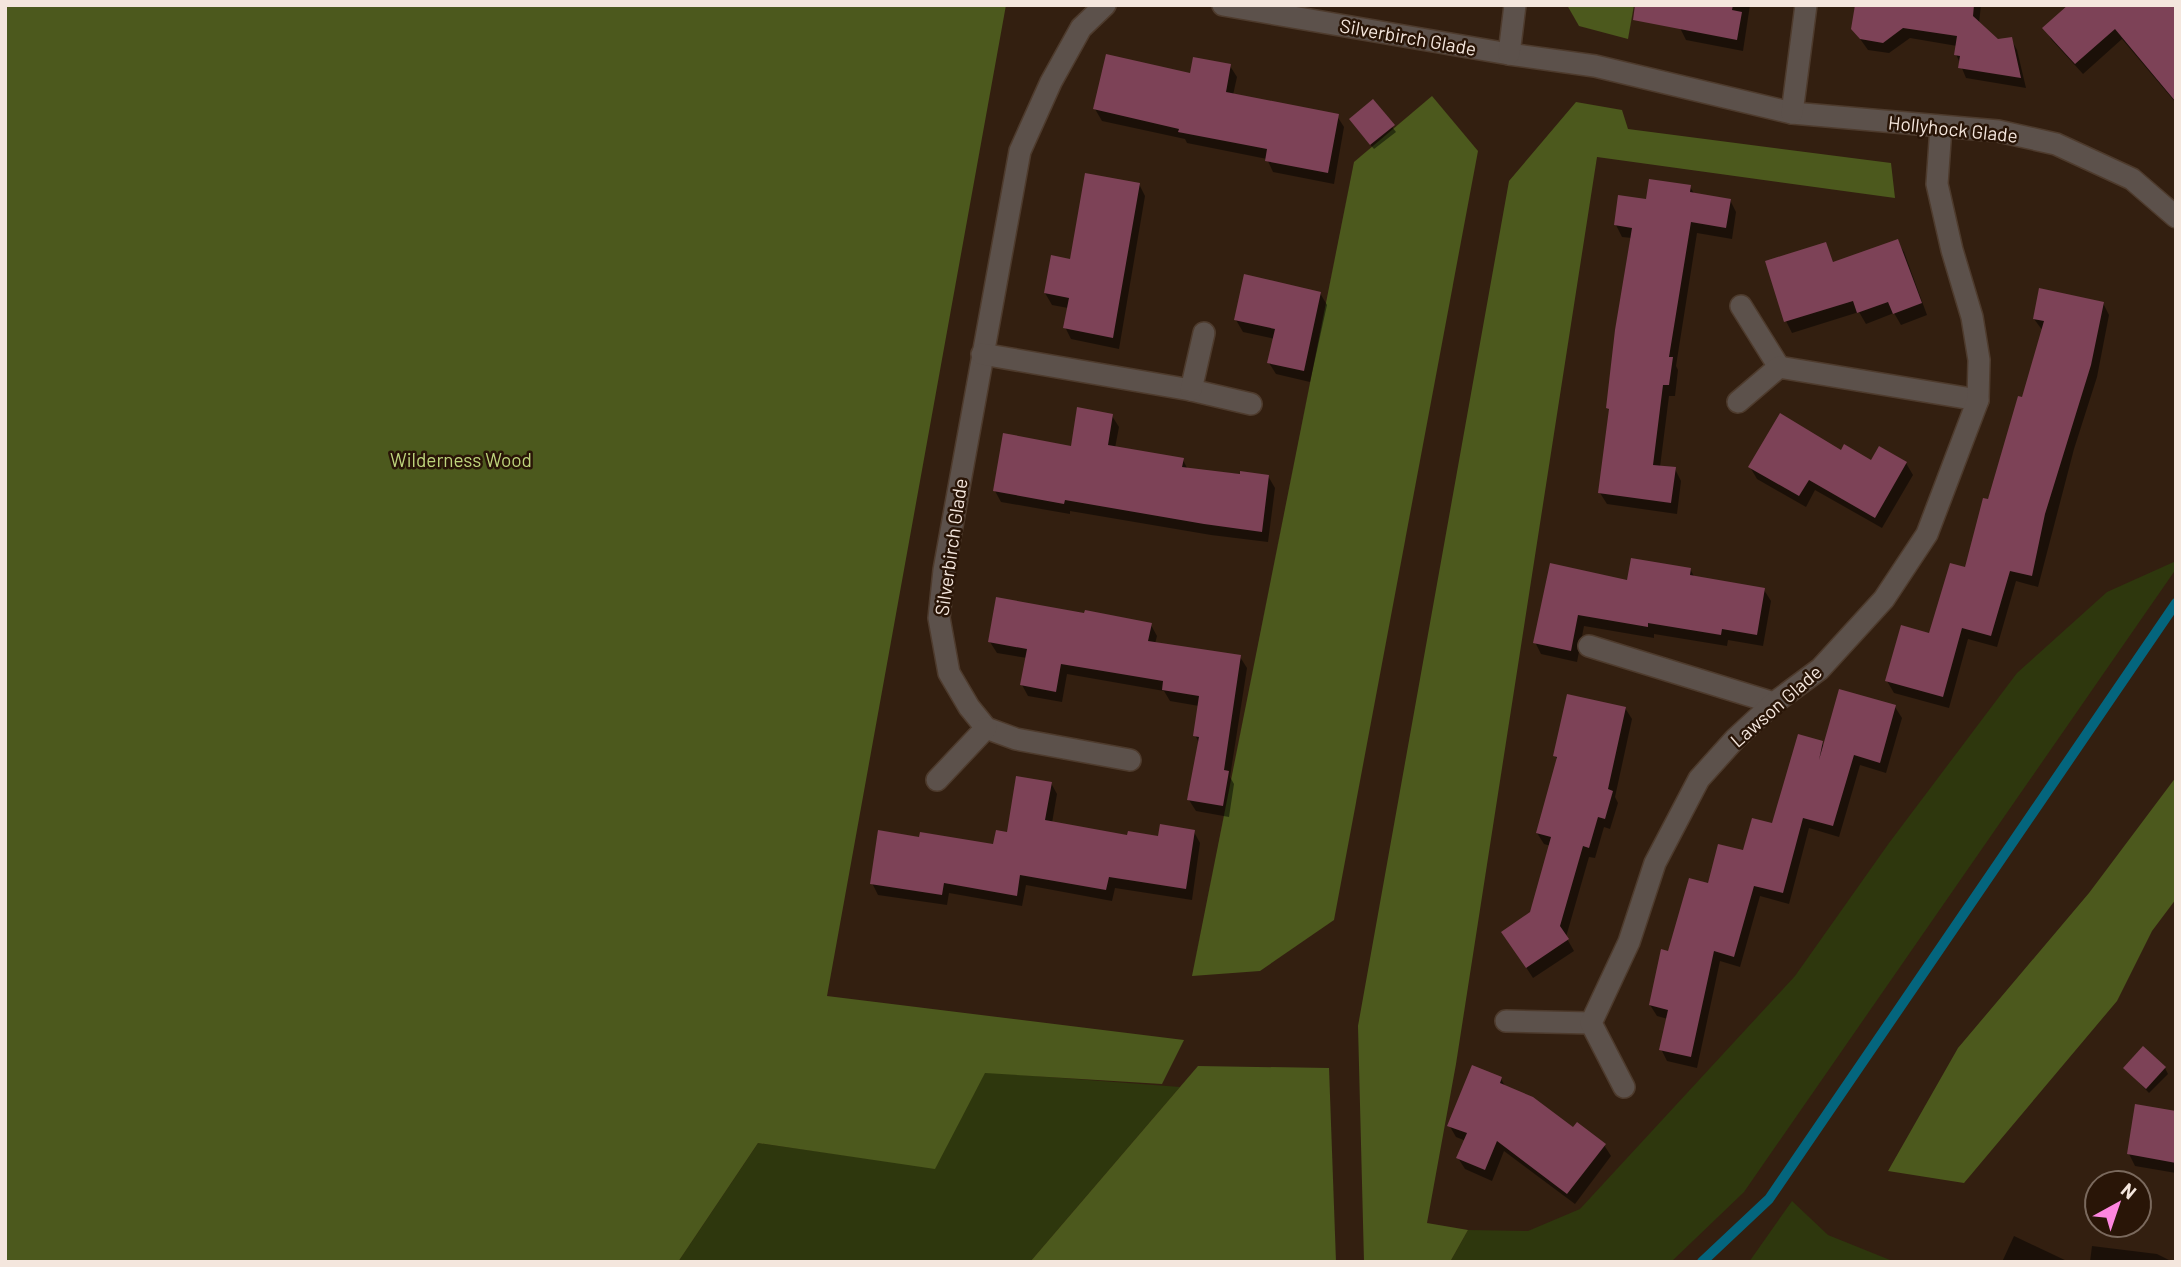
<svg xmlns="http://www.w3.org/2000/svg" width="2181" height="1267" viewBox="0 0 2181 1267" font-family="Barlow,sans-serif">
<rect width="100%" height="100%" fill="#331f10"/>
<g fill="#2e370d">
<path d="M2176 561V569L1744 1192 1671 1262H1450L1468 1230 1528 1231 1580 1209 1795 976 1889 843 2017 673 2107 592Z"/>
<path d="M985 1072 1180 1087 1030 1262H678L758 1143 935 1168Z"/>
<path d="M1792 1201 1828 1235 1895 1262H1749Z"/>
</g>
<g fill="#4c591d">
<path d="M5 5H1006L827 996 1184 1040 1162 1084 985 1073 935 1169 758 1143 678 1262H5Z"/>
<path d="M1567 5H1634L1628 39 1579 26Z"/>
<path d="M1432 96 1478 151 1334 920 1260 971 1192 976 1354 162Z"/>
<path d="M1576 102 1622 110 1628 129 1891 163 1895 198 1597 157 1456 1064 1427 1223 1468 1230 1450 1262H1364L1358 1026 1509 181Z"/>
<path d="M2176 777V899L2152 931 2117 1001 1964 1183 1888 1171 1958 1048 2089 893Z"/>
<path d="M1198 1066 1329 1068 1336 1262H1030Z"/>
</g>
<g fill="#0007">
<path d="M1683 5H1750L1743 51 1686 40 1680 28Z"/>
<path d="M1857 5H1981L1979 23 1998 41 2011 39 2017 50 2026 88 1966 78 1956 54 1957 46 1910 38 1889 53 1868 50 1853 29Z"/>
<path d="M2176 5V103L2122 39 2083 74 2051 39 2045 28Z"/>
<path d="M1230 66 1237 77 1233 95 1337 116 1344 127 1334 184 1273 172 1267 159 1187 143 1185 139 1102 121 1095 109 1191 75Z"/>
<path d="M1373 102 1396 132 1374 149 1354 125Z"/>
<path d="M1139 184 1145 196 1119 349 1071 339 1065 327 1068 308 1052 305 1045 293Z"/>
<path d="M1690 187 1695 195 1730 200 1736 212 1732 239 1697 233 1676 366 1678 370 1675 396H1669L1660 467 1675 469 1681 481 1677 514 1607 504 1600 493 1610 412 1608 408 1632 238 1622 237 1616 225 1647 201Z"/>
<path d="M1897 241 1904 252 1927 315 1901 325 1894 313 1866 324 1859 312 1792 333 1786 321 1825 244 1834 264Z"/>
<path d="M1320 293 1327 305 1310 382 1276 374 1269 363 1275 339 1243 332 1236 320Z"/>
<path d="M2103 303 2109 315 2097 377 2074 449 2038 587 2016 581 1997 647 1968 639 1949 708 1894 693 1887 681 1930 635 1967 569 2023 399 2043 331 2034 319Z"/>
<path d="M1112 416 1119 427 1115 448 1183 460 1188 470 1268 476 1275 488 1268 542 1211 535 1070 511V514L1001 502 995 491 1072 448Z"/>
<path d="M1842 452 1871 462 1906 463 1913 475 1882 528 1815 490 1806 507 1757 479 1750 467Z"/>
<path d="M1690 569 1695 578 1764 590 1771 601 1763 646 1728 640 1727 646 1654 634V638L1584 626 1577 662 1541 654 1535 642 1629 582Z"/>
<path d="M1151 625 1157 636 1155 644 1240 657 1247 668 1230 777 1234 784 1229 817 1196 811 1189 800 1199 743 1195 735 1199 706 1170 701 1164 691 1067 674 1062 702 1028 696 1022 685 1027 658 997 653 990 642Z"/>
<path d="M1895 707 1902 718 1886 773 1860 765 1839 837 1809 828 1789 904 1760 896 1740 967 1720 961 1697 1068 1667 1061 1661 1049 1668 1019 1657 1016 1650 1005 1670 953 1709 885 1773 826 1822 743 1824 747Z"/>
<path d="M1625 708 1632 719 1615 797 1618 803 1610 829 1604 827 1595 858 1589 857 1566 937 1574 951 1533 978 1510 943 1531 913 1551 846 1544 844 1537 833 1558 761 1555 756Z"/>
<path d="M1051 783 1057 794 1052 823 1128 837 1160 838 1194 832 1200 843 1192 900 1115 888 1112 901 1026 885 1022 906 949 893 947 905 878 895 872 883 994 846 1008 834Z"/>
<path d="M2125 1068H2165L2168 1074 2149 1093Z"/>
<path d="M1501 1079 1506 1088 1573 1129 1604 1145 1611 1156 1575 1204 1504 1151 1492 1181 1465 1169 1458 1158 1466 1141 1456 1137 1449 1125Z"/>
<path d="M2176 1112V1173L2135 1166 2129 1154Z"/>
<path d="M2014 1236 2069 1262H2002Z"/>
<path d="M2092 1246 2157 1254 2173 1262H2090Z"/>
</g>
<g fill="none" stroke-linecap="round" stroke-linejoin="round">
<path stroke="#04657d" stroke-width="10" d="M1702 1262 1769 1199 2176 603"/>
</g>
<g fill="#7d4257">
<path d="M1635 5H1733L1732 10 1742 12 1737 40 1633 20Z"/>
<path d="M1855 5H1974L1973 16 1998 39 2012 37 2021 78 1958 68 1960 56 1954 55 1957 36 1903 28 1883 43 1860 39 1851 29Z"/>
<path d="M2068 5H2176V102L2115 29 2075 64 2042 28Z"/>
<path d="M1106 54 1190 73 1193 57 1231 64 1226 92 1339 114 1328 173 1265 161 1267 149 1178 132 1179 129 1093 109Z"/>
<path d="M1373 99 1395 125 1370 145 1349 119Z"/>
<path d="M1085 173 1140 183 1113 338 1063 328 1069 298 1044 293 1051 255 1070 259Z"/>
<path d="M1649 179 1691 185 1690 192 1731 199 1726 228 1691 222 1669 357H1673L1669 385H1663L1653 465 1676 467 1671 503 1598 493 1609 409 1606 408 1615 330 1632 228 1614 225 1618 195 1646 199Z"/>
<path d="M1898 239 1922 303 1893 314 1888 302 1857 313 1853 301 1784 322 1765 261 1826 242 1833 262Z"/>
<path d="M1244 274 1321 292 1304 371 1267 363 1275 329 1234 320Z"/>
<path d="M2039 288 2104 302 2091 365 2045 514 2032 576 2010 571 1991 636 1962 628 1943 697 1885 681 1901 625 1929 633 1950 563 1965 567 1983 498 1988 499 2018 396 2022 397 2044 321 2033 319Z"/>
<path d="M1077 407 1113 414 1108 445 1184 458 1182 467 1240 474V471L1269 475 1262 532 1204 524 1065 500 1064 504 993 491 1003 433 1071 446Z"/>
<path d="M1780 413 1841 450 1844 444 1871 460 1879 446 1907 462 1875 518 1809 480 1799 496 1748 467Z"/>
<path d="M1631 558 1691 568 1690 575 1765 588 1757 635 1722 629 1721 635 1648 623V627L1578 615 1571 651 1533 643 1550 563 1627 580Z"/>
<path d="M996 597 1084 613 1085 610 1152 623 1148 641 1241 655 1224 770 1229 771 1223 806 1187 800 1199 737 1193 736 1199 696 1162 690 1163 681 1061 664 1056 692 1020 685 1027 649 988 642Z"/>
<path d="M1839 689 1896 705 1880 763 1854 755 1833 826 1803 818 1783 893 1754 886 1734 957 1714 951 1691 1057 1659 1050 1668 1010 1649 1005 1661 949 1668 951 1689 878 1708 883 1718 844 1743 850 1752 818 1772 823 1798 734 1823 741 1819 760Z"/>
<path d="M1567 694 1626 707 1608 789 1613 791 1605 819 1598 817 1589 848 1583 846 1560 926 1569 939 1526 968 1501 932 1530 912 1551 837 1536 833 1557 757 1553 756Z"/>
<path d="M1016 776 1052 782 1045 820 1127 835 1128 831 1158 836 1160 824 1195 830 1186 889 1109 877 1106 890 1020 875 1017 896 944 883 942 895 870 884 878 830 919 837 920 832 993 844 996 830 1007 832Z"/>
<path d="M2143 1046 2166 1067 2146 1089 2123 1068Z"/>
<path d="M1472 1065 1502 1077 1500 1083 1533 1097 1573 1127 1577 1122 1606 1144 1567 1194 1497 1141 1485 1170 1456 1158 1467 1133 1447 1126Z"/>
<path d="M2135 1104 2176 1111V1163L2127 1154Z"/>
</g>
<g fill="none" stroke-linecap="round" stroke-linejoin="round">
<g stroke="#4e3b2d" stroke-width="24">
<path id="lane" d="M1589 646 1774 703"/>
</g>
<g stroke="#4e3b2d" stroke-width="24">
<g id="street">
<path d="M1105 5 1081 28 1051 82 1020 151 944 570 939 618 949 673 969 707 986 728 1016 739 1130 760"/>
<path d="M1223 5 1509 54 1595 66 1792 113 1998 131 2056 144 2132 179 2176 217"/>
<path d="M1509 54 1515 5"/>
<path d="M1792 113 1806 5"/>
<path d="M1741 306 1779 367"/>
<path d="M982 354 1191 390 1251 404"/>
<path d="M1191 390 1204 333"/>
<path d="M1738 402 1779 367 1978 400"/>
<path d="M937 780 986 728"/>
<path d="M1506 1021 1591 1023"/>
<path d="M1624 1087 1591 1023 1629 942 1655 863 1699 779 1735 739 1774 703 1820 669 1884 599 1927 534 1978 400 1979 360 1972 317 1952 250 1937 184 1941 127"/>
</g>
</g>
<use href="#lane" stroke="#5c514b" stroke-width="21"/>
<use href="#street" stroke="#5c514b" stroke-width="21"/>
</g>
<g text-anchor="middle" stroke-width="5" stroke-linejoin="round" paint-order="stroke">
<g font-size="19" fill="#f4e6dd" stroke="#291507">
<text transform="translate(1408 37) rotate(10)" y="7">Silverbirch Glade</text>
<text transform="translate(1953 129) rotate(6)" y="7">Hollyhock Glade</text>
<text transform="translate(951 547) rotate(-82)" y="7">Silverbirch Glade</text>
<text transform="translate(1776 706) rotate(-41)" y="7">Lawson Glade</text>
</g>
<g font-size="19" fill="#bed47c" stroke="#291507">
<text x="461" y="467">Wilderness Wood</text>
</g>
</g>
<rect width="2181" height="1267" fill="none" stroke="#f4e6dd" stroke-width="14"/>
<g transform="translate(2118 1204) rotate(40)"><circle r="33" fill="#291507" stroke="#7a695d" stroke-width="2"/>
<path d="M0-5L12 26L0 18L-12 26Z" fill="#fe86e0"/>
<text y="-10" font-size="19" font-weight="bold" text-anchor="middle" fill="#f4e6dd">N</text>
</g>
</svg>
